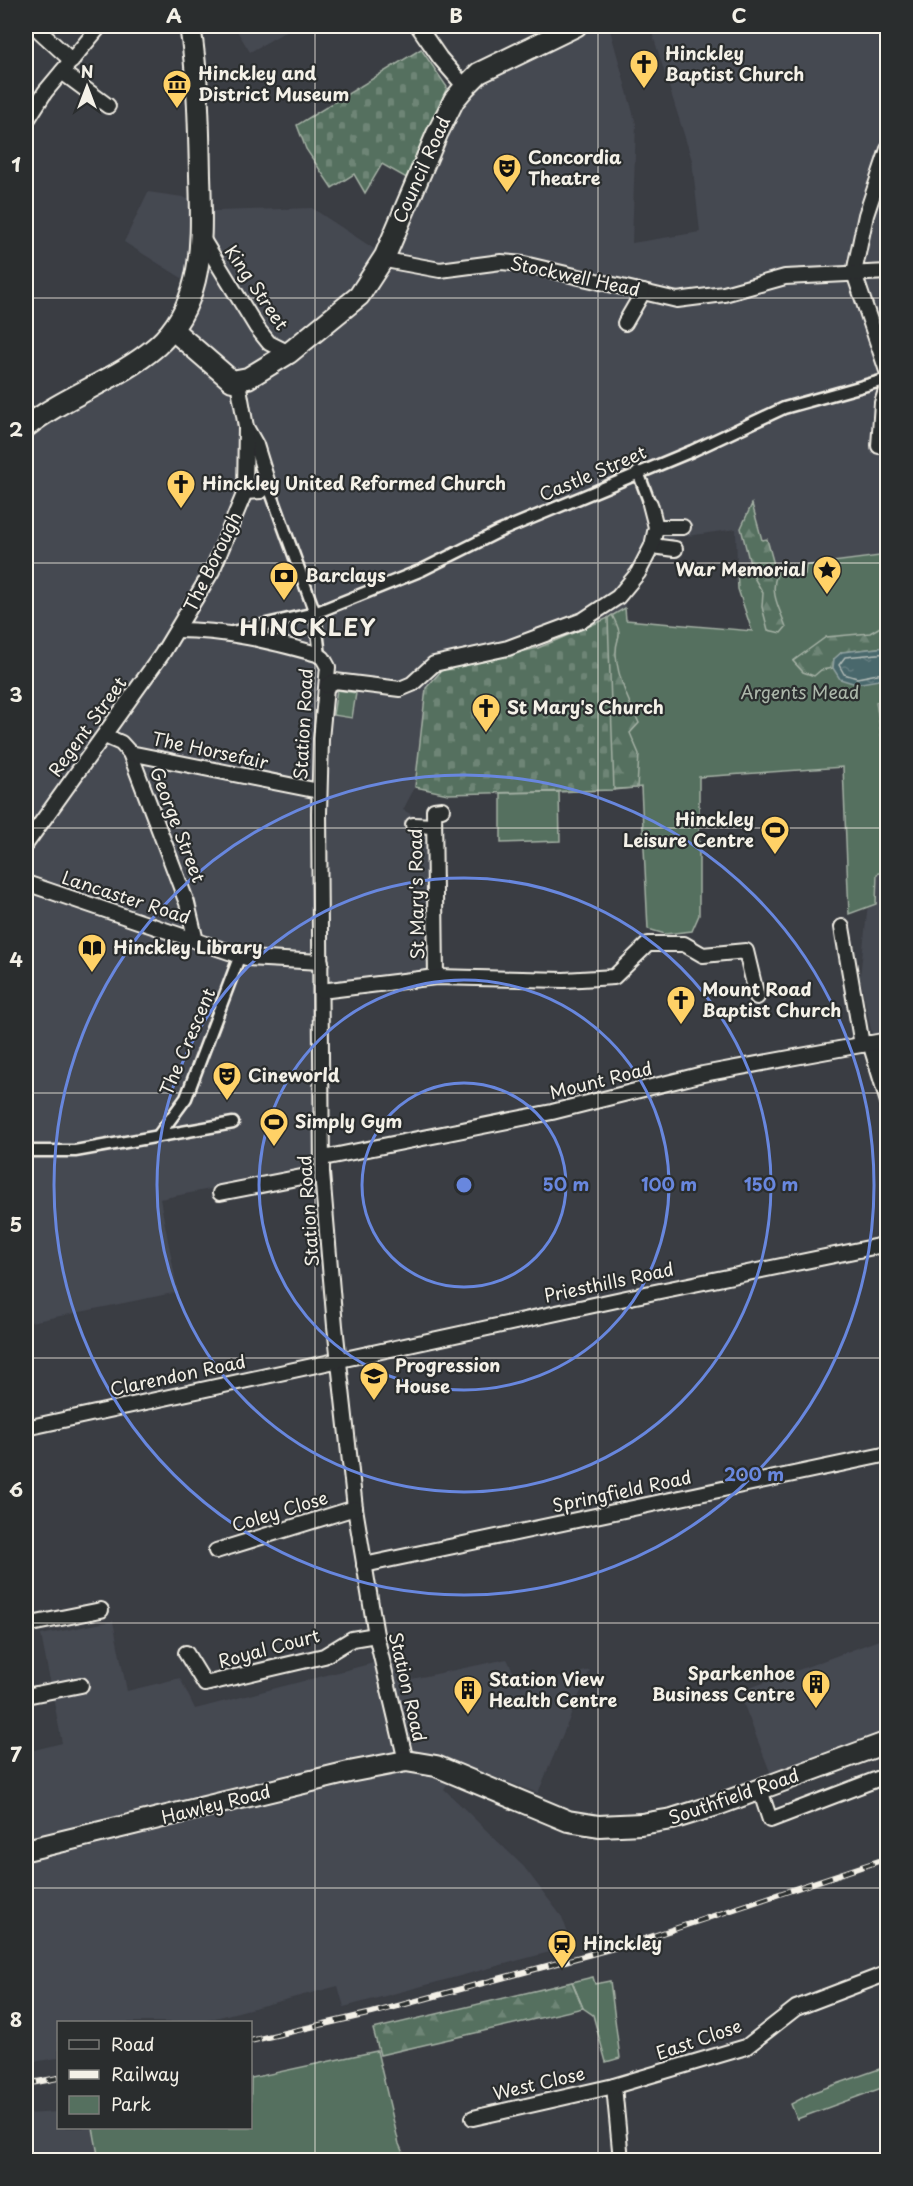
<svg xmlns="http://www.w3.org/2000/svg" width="913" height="2186" viewBox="0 0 913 2186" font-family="'Playpen Sans',sans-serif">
<defs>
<pattern id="forest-firs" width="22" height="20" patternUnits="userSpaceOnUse" patternTransform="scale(1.5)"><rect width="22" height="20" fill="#55705f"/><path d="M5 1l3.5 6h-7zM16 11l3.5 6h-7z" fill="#6e8576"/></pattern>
<pattern id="cemetery-stones" width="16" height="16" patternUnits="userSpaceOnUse" patternTransform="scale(1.5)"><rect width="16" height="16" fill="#55705f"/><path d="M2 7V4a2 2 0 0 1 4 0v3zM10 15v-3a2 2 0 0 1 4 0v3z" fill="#6e8576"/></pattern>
<pattern id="water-ripples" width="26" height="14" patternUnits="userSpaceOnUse" patternTransform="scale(1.5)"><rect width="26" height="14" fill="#4a686c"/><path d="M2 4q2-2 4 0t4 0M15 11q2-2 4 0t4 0" fill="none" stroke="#657e81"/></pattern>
</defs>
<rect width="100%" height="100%" fill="#3a3d43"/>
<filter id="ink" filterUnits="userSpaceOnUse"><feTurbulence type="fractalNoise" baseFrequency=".0167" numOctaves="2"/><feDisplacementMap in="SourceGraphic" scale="12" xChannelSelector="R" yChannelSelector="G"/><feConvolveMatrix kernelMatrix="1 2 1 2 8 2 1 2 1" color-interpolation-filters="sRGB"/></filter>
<g filter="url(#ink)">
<g fill="#454851">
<path d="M234 26H288L290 29 250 52Z"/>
<path d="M594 26H609L636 124 632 243 700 232 692 160 650 26H887V555L802 566 776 573 772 560 737 568 736 529 674 538 676 557 647 556 624 590 625 608 612 615 538 648 442 670 426 689 415 787 403 810 434 826 436 973 321 988V1167L160 1199 178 1292 26 1323V427L144 356 193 285 124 242 148 192 183 197 215 211 312 208 385 256 391 264 407 234 468 92 535 52Z"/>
<path d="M887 731V1031L872 1034 860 977 878 810 881 732Z"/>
<path d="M113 1621 127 1691 180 1678 195 1709 401 1656 407 1680 507 1659 521 1686 590 1670 538 1793 460 1764 444 1789 524 1867 562 1917 569 1936 562 1938 565 1948 344 2007 338 1986 200 2022H58V2058L26 2063V1752L62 1743 41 1635Z"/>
<path d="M887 1637V1732L772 1777 739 1692Z"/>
<path d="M58 2112V2128H93L99 2160H26V2114Z"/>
</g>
<g fill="#55705f" stroke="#a4b0a4" stroke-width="1.5">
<path d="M887 555V698L876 702 887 769 888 870 877 874 876 904 849 914 843 767 699 777V915L692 931 665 934 648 929 641 787 614 790 608 618 625 608 626 620 752 631 738 589 737 568 772 560 776 573 802 566Z"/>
<path d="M337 690 356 693 352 718 333 715Z"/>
<path d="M559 792 560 841 501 843V793Z"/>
<path d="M593 1977 595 1984 610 1981 620 2058 606 2062 593 2015 583 2008 572 1982Z"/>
<path d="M377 2051 399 2144 406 2160H99L93 2128H250L251 2078Z"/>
<path d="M885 2067 887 2086 797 2119 791 2104 814 2092Z"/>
</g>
<g fill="url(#forest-firs)" stroke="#a4b0a4" stroke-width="1.5">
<path d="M752 504 762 540 767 539 776 572 806 566 805 574C796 577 787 572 777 574 769 593 780 609 786 627L781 633 768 630 762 607 763 593 753 576 741 528Z"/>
<path d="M612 615C626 641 615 633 616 655 618 679 629 702 639 723L630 733 639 754 637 788 559 792 608 618Z"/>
<path d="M887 623V647L842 652 834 659 833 668 821 670 814 676 803 672 793 661 826 637 870 633Z"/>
<path d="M572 1982 583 2008 380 2055 373 2029Z"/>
</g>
<g fill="url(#cemetery-stones)" stroke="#a4b0a4" stroke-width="1.5">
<path d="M421 49 447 87 410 180 382 164 365 193 354 174 332 188 306 149 297 125Z"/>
<path d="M608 618 614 790 448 794 415 787 426 688 442 670 538 648Z"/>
</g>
<path fill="url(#water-ripples)" stroke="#8e9f9e" stroke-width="1.5" d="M887 647V677L884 679 856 684 840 679 833 668 834 659 842 652Z"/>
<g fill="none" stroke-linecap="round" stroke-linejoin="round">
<path stroke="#b0bab6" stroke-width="1.5" d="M888 653 845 657 839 665 844 674 857 678 888 672"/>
<g stroke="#f4f1e8" stroke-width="15">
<g id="pedestrian">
<path d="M638 472 650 504"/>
<path d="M268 484 315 613 320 656"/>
<path d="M232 632 315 613 422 570 498 532 692 451 784 408 888 379"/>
<path d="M158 1136 186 1098 240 955"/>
<path d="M26 1151H75L233 1123"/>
</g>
</g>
<g stroke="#f4f1e8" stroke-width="18">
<g id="minor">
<path d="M34 26 72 61"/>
<path d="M418 26 440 58 465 87"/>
<path d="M62 72 108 106"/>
<path d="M26 122 45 92 100 26"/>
<path d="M888 149 866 215 854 273 888 374"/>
<path d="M200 235 257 328 269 343 289 353"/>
<path d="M385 256 391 261 440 270 501 262 524 264 677 300 724 294 785 277 888 272"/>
<path d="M625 323 643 292"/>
<path d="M879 446 882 403 888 384"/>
<path d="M245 492 261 491 268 484 256 445 247 429"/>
<path d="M656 527H683"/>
<path d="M652 546 675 549"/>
<path d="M177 630C226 630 270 641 317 654L323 658 328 667 321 739 319 813 322 1173 335 1326 355 1508 376 1635 406 1761"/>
<path d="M327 686 335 681 400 689 412 684 434 664 508 648 583 620 618 597 638 573 652 546 656 527 650 504"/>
<path d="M105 736 121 743 130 753 187 903 196 941"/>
<path d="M130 753 319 791"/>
<path d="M413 825 434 826"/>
<path d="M26 844 162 654 212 571 245 492 246 427 238 382"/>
<path d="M26 883 247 958 321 962"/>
<path d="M842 927 862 1045"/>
<path d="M436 977 434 810 442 809"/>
<path d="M321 991 436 977 564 980 614 977 648 944H684L703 955 746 951 757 997"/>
<path d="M870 1043 888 1102"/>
<path d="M323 1158 552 1112 703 1074 888 1040"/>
<path d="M220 1193 322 1173"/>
<path d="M26 1428 626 1298 888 1244"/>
<path d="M216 1551 355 1508"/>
<path d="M364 1565 888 1454"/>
<path d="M26 1625 101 1610"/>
<path d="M186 1653 205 1684 324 1656 352 1639 376 1635"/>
<path d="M26 1696 81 1685"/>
<path d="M760 1790 770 1820 888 1775"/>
<path d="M614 2086 621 2160"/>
<path d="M473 2118 614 2086 746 2047 796 2008 888 1973"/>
</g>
</g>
<g stroke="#f4f1e8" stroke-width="24">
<g id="secondary">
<path d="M173 330 232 381 248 378 289 353 359 296 385 256 437 134 454 100 465 87 479 73 576 26"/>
<path d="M26 427C66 395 118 380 157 346 176 329 189 305 195 280 203 246 201 210 200 175 199 125 198 75 190 26"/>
<path d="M26 1850 349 1772 406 1761 436 1766 568 1821 599 1826 641 1824 672 1819 717 1805 888 1742"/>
</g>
</g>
<use href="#pedestrian" stroke="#2a2d2e" stroke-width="10"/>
<use href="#minor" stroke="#2a2d2e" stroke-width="14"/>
<use href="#secondary" stroke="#2a2d2e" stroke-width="20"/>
<g stroke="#f4f1e8" stroke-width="6">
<g id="rail">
<path d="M250 2041 372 2013 632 1943 888 1858"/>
<path d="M26 2084 58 2078"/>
</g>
</g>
<use href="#rail" stroke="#2a2d2e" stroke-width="4" stroke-dasharray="11" stroke-linecap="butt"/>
</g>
</g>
<path fill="none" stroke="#f4f1e8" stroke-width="1.5" stroke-opacity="0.55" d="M315 26V2160M598 26V2160M26 298H888M26 563H888M26 828H888M26 1093H888M26 1358H888M26 1623H888M26 1888H888"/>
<g fill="none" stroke="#6887de" stroke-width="3">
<circle cx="464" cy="1185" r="102"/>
<circle cx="464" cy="1185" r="205"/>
<circle cx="464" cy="1185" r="307"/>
<circle cx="464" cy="1185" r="410"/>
</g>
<defs>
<g id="church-pin" transform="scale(1.5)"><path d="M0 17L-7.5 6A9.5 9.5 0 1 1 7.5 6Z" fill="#ffd166" stroke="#2a2d2e"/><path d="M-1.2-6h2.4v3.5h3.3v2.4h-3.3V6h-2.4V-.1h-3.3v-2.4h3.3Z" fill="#111"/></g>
<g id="museum-pin" transform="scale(1.5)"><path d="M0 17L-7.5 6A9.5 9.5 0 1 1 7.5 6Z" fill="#ffd166" stroke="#2a2d2e"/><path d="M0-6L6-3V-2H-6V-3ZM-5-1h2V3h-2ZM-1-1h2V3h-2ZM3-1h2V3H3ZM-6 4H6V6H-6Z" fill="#111"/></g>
<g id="theatre-pin" transform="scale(1.5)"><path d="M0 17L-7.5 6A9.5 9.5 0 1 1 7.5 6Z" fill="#ffd166" stroke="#2a2d2e"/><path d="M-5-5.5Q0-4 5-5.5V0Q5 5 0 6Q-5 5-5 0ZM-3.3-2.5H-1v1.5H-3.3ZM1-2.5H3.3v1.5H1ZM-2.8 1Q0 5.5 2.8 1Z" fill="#111"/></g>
<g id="sight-pin" transform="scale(1.5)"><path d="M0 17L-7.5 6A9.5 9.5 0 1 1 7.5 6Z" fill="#ffd166" stroke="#2a2d2e"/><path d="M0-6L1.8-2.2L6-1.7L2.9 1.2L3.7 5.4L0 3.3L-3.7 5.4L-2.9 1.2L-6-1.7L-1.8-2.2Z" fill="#111"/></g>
<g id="bank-pin" transform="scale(1.5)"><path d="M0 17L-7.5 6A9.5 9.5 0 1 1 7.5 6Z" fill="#ffd166" stroke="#2a2d2e"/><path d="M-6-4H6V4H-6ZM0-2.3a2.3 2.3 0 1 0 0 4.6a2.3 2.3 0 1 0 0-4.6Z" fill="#111"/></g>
<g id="stadium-pin" transform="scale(1.5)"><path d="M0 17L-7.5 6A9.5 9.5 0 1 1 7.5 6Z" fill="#ffd166" stroke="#2a2d2e"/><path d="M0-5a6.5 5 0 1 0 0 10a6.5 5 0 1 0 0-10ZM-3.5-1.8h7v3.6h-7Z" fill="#111"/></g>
<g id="library-pin" transform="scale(1.5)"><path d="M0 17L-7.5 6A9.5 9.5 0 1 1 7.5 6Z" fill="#ffd166" stroke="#2a2d2e"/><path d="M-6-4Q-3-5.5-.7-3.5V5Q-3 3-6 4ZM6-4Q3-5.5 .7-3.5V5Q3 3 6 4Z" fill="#111"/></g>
<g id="school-pin" transform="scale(1.5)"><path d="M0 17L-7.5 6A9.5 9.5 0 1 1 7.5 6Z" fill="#ffd166" stroke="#2a2d2e"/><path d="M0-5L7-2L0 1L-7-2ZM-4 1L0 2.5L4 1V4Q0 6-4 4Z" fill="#111"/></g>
<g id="building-pin" transform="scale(1.5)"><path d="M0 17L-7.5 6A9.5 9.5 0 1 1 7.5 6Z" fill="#ffd166" stroke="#2a2d2e"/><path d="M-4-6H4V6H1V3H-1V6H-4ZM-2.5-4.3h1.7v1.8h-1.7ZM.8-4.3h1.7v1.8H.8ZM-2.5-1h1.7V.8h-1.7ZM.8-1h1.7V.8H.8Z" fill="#111"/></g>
<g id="station-pin" transform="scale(1.5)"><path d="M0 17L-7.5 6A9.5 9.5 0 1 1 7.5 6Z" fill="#ffd166" stroke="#2a2d2e"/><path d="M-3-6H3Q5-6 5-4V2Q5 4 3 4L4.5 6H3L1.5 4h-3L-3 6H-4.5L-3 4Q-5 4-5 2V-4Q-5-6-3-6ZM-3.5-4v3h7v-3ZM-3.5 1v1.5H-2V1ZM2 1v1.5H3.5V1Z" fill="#111"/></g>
</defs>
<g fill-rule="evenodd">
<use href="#church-pin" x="644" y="64"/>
<use href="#museum-pin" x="177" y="84"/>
<use href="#theatre-pin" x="507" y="168"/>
<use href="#church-pin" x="181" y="484"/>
<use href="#sight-pin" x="827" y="570"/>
<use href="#bank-pin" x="284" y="576"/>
<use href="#church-pin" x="486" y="708"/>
<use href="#stadium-pin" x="775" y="830"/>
<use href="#library-pin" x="92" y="948"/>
<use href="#church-pin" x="681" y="1000"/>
<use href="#theatre-pin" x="227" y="1076"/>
<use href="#stadium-pin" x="274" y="1122"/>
<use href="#school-pin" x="374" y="1376"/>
<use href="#building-pin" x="816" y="1684"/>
<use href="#building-pin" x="468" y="1690"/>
<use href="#station-pin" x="562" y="1944"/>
</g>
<g text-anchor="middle" stroke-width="4.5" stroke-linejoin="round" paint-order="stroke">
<g font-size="18" font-weight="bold" fill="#f4f1e8" stroke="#2a2d2e" text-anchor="start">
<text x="665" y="60">Hinckley<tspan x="665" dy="21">Baptist Church</tspan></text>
<text x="198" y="80">Hinckley and<tspan x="198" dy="21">District Museum</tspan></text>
<text x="528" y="164">Concordia<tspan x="528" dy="21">Theatre</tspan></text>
<text x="202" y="490">Hinckley United Reformed Church</text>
<text x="806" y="576" text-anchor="end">War Memorial</text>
<text x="305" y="582">Barclays</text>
<text x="507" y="714">St Mary's Church</text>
<text x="754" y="826" text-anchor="end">Hinckley<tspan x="754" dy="21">Leisure Centre</tspan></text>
<text x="113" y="954">Hinckley Library</text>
<text x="702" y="996">Mount Road<tspan x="702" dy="21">Baptist Church</tspan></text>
<text x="248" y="1082">Cineworld</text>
<text x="295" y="1128">Simply Gym</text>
<text x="395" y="1372">Progression<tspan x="395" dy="21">House</tspan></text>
<text x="795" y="1680" text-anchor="end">Sparkenhoe<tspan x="795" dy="21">Business Centre</tspan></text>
<text x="489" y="1686">Station View<tspan x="489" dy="21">Health Centre</tspan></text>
<text x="583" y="1950">Hinckley</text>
</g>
<g font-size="18" fill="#f4f1e8" stroke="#2a2d2e">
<text transform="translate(422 170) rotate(-66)" y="6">Council Road</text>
<text transform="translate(575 277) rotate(12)" y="6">Stockwell Head</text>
<text transform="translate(256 288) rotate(56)" y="6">King Street</text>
<text transform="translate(593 474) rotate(-23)" y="6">Castle Street</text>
<text transform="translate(213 562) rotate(-64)" y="6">The Borough</text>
<text transform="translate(304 724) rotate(-87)" y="6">Station Road</text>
<text transform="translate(88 727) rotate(-54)" y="6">Regent Street</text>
<text transform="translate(210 751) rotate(12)" y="6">The Horsefair</text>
<text transform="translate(177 825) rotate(69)" y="6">George Street</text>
<text transform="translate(417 894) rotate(-91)" y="6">St Mary's Road</text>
<text transform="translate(126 898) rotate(18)" y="6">Lancaster Road</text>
<text transform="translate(188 1042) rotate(-67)" y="6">The Crescent</text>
<text transform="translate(601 1081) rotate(-14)" y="6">Mount Road</text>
<text transform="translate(309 1211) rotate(-94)" y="6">Station Road</text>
<text transform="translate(609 1283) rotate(-12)" y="6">Priesthills Road</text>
<text transform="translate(178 1376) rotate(-12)" y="6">Clarendon Road</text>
<text transform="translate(622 1492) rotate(-12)" y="6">Springfield Road</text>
<text transform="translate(280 1512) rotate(-17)" y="6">Coley Close</text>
<text transform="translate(269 1649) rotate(-15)" y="6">Royal Court</text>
<text transform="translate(407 1687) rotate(77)" y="6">Station Road</text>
<text transform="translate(734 1797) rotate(-19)" y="6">Southfield Road</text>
<text transform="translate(216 1805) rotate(-14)" y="6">Hawley Road</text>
<text transform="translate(699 2040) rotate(-19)" y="6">East Close</text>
<text transform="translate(539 2084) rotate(-13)" y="6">West Close</text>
</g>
<g font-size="18" fill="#acb7aa" stroke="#2a2d2e">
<text x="800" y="699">Argents Mead</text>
</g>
<g font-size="24" font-weight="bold" letter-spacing="1.5" fill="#f4f1e8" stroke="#2a2d2e">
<text x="308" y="636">HINCKLEY</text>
</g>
</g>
<circle cx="464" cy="1185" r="9" fill="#6887de" stroke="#2a2d2e" stroke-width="3"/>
<g font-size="18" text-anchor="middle" font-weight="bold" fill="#6887de" stroke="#2a2d2e" stroke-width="4.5" stroke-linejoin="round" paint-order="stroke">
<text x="566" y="1191">50 m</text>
<text x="669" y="1191">100 m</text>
<text x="771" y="1191">150 m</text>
<text x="754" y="1481">200 m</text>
</g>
<rect width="913" height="2186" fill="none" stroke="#2a2d2e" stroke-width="66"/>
<rect x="57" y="2021" width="195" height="108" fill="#2a2d2e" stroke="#7b7b78" stroke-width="1.5"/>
<rect x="69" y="2040" width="30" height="9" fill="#2a2d2e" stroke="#7b7b78" stroke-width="1.5"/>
<text x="111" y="2051" font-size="18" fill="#f4f1e8">Road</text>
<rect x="69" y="2070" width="30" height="9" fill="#f4f1e8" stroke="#7b7b78" stroke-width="1.5"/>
<text x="111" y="2081" font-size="18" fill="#f4f1e8">Railway</text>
<rect x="69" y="2096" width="30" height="18" fill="#55705f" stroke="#7b7b78" stroke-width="1.5"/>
<text x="111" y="2111" font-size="18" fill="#f4f1e8">Park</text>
<g transform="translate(87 87)" stroke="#2a2d2e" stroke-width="4.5" paint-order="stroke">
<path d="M0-4.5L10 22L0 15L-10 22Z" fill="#f4f1e8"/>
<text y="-9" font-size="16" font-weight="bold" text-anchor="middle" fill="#f4f1e8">N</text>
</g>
<rect x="33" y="33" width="847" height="2120" fill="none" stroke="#f4f1e8" stroke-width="2"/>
<g font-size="20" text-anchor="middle" font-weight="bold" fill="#f4f1e8">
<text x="174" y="23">A</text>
<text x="456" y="23">B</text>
<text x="739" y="23">C</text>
<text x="16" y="172">1</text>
<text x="16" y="437">2</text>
<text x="16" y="702">3</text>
<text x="16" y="967">4</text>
<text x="16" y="1232">5</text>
<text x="16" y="1497">6</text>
<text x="16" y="1762">7</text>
<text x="16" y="2027">8</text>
</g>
</svg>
